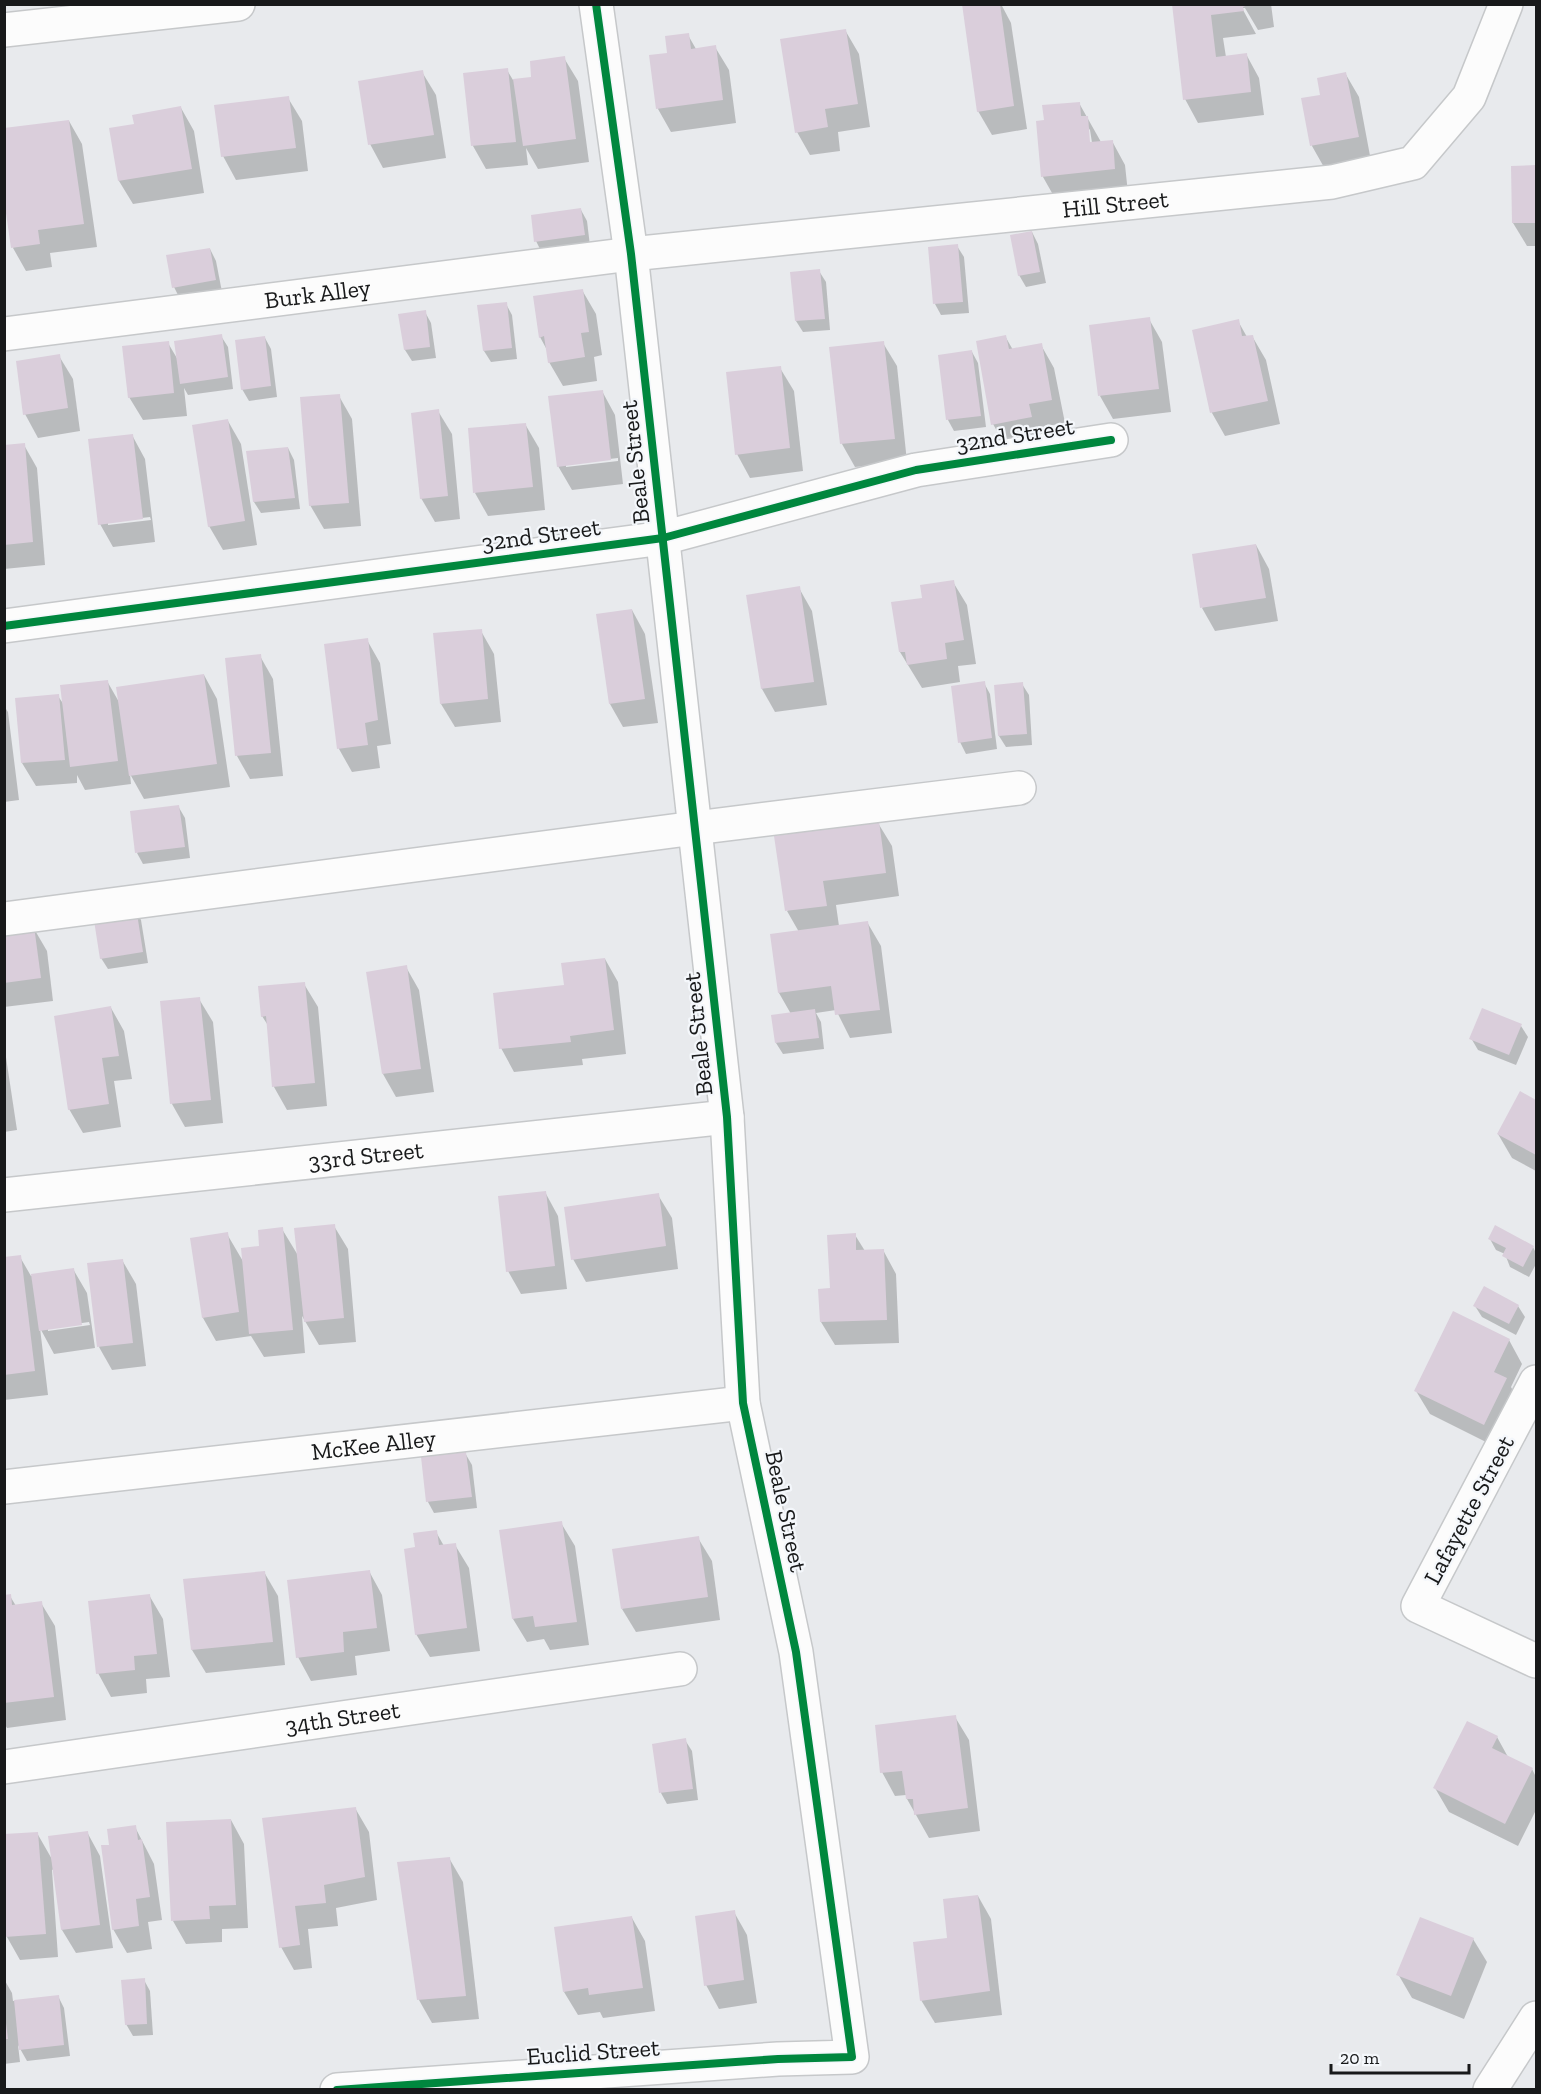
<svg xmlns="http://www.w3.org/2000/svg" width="1541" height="2094" viewBox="0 0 1541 2094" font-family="'Zilla Slab',serif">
<rect width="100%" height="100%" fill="#e8eaed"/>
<g fill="#0003" fill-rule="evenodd">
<path d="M963 4H1001L1011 23 1027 129 992 135 978 111Z"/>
<path d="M1174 4H1271L1274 27 1258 30 1245 8H1242L1256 34 1223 38 1226 57 1246 54 1259 78 1264 115 1198 123 1185 99Z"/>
<path d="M845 30 859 54 870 127 838 132 840 151 810 155 797 132Z"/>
<path d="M688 35 696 49 715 47 729 70 736 123 671 132 658 109 669 54Z"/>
<path d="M564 58 578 81 589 162 538 169 526 148 528 165 486 169 473 146 465 74 507 70 513 80 533 78Z"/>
<path d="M422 72 436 95 446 158 383 168 370 144Z"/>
<path d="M1345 73 1359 97 1371 161 1325 169 1312 146 1303 99 1322 96Z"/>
<path d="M288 98 302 121 308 171 236 180 223 156Z"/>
<path d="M1079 103 1101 142 1112 141 1125 165 1128 193 1056 200 1043 177 1045 122ZM1087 126 1090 130 1093 149 1090 150Z"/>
<path d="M181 108 194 131 204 193 133 204 119 181 111 129 135 125Z"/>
<path d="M69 121 82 144 97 247 50 253 52 267 26 271 13 248Z"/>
<path d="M1513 167H1536V246H1527L1513 223Z"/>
<path d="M581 210 587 221 590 246 542 253 536 241Z"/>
<path d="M1032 232 1038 244 1046 283 1026 287 1019 275Z"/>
<path d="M957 246 964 257 969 313 941 315 935 304Z"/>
<path d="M210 249 216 261 222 292 180 299 174 287Z"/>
<path d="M819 271 826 282 830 330 803 332 796 321Z"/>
<path d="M582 290 596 314 602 355 594 357 597 381 563 386 549 362 547 350 540 337Z"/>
<path d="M506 304 512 315 517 359 491 362 484 351 479 307Z"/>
<path d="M425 312 431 323 436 358 412 361 405 350 400 315Z"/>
<path d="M1149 319 1162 342 1171 412 1113 419 1100 396Z"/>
<path d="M1238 321 1247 337 1252 336 1266 360 1280 424 1225 436 1212 413 1193 331Z"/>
<path d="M221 336 228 347 233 389 188 395 184 388 187 416 143 420 129 397 168 343 178 360Z"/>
<path d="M1005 336 1013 350 1041 345 1054 368 1065 423 1041 427 1044 440 1006 447 993 424Z"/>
<path d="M265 338 271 349 277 397 249 401 242 389Z"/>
<path d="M883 343 897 366 907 462 855 467 842 444 831 348Z"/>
<path d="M972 352 978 363 986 427 954 431 948 420 939 356Z"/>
<path d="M59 356 73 379 80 431 38 438 25 414Z"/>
<path d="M780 368 794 391 803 471 750 478 737 454Z"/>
<path d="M602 391 615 415 623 484 572 490 558 466ZM618 458V461L566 467V464Z"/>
<path d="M339 396 352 419 361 526 324 529 310 505Z"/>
<path d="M438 411 452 434 460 519 435 522 421 498Z"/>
<path d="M228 421 241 444 257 545 223 550 209 526Z"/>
<path d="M525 424 539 448 545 510 488 516 475 493Z"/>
<path d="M132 435 145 459 155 542 113 547 100 524ZM150 517 151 520 108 525V522Z"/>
<path d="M24 445 37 468 45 565 4 569V446Z"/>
<path d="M288 448 294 460 300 509 261 513 254 502 248 453Z"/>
<path d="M1256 545 1269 569 1278 621 1215 631 1202 608Z"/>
<path d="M953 582 967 605 976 664 958 666 960 682 922 688 900 652 924 599Z"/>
<path d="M799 588 812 611 827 705 775 712 762 689 748 596Z"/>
<path d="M632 610 645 634 658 723 623 727 610 704Z"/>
<path d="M481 631 494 654 501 722 455 727 441 704Z"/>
<path d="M367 640 380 663 391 744 377 746 380 768 352 772 339 749 326 645Z"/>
<path d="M260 656 273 679 283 776 250 779 237 756Z"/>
<path d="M204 675 217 699 230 787 144 799 130 774 131 784 85 790 77 775V783L36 786 22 763 58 696 64 705 107 681 119 702Z"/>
<path d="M984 683 990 694 997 749 966 754 960 742Z"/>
<path d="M1022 684 1029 695 1032 745 1006 747 999 736 996 686Z"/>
<path d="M4 706 8 712 19 800 4 802Z"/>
<path d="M178 806 185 818 190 858 143 864 137 853Z"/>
<path d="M878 823 892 846 899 896 836 905 839 926 867 922 881 946 892 1033 850 1038 836 1010 816 1013 821 1022 824 1049 783 1054 776 1043 791 1014 779 993 799 932 787 911Z"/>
<path d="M135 909 141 920 148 963 108 969 101 958Z"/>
<path d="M33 927 47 951 53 1001 4 1007V931Z"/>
<path d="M605 959 618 982 626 1054 582 1059 583 1065 514 1072 501 1048 565 986Z"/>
<path d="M406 967 419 990 434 1092 396 1097 383 1074Z"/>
<path d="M304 984 318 1007 327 1106 287 1110 274 1087 269 1027 262 1016Z"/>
<path d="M199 999 213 1022 223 1123 185 1127 172 1104 162 1003Z"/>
<path d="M111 1008 124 1031 132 1079 114 1081 121 1127 83 1133 69 1109Z"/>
<path d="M1521 1026 1528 1037 1516 1065 1478 1050 1471 1038Z"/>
<path d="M4 1044 17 1130 4 1132Z"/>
<path d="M1520 1093 1536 1101V1171L1512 1158 1498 1134Z"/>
<path d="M545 1192 558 1216 567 1289 521 1294 508 1271Z"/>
<path d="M658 1195 672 1218 678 1269 586 1282 573 1259Z"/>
<path d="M334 1226 348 1249 356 1342 319 1345 302 1316 305 1353 264 1357 251 1336 216 1341 203 1318 227 1234 244 1263 282 1229 299 1257Z"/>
<path d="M855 1235 865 1251 883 1250 896 1274 899 1343 835 1345 821 1322 831 1290Z"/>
<path d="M1490 1239 1533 1247 1536 1253V1264L1529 1277 1510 1267 1505 1254 1496 1250Z"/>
<path d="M20 1257 31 1276 73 1269 87 1293 95 1348 54 1354 40 1328 48 1395 4 1400V1259ZM89 1322 90 1325 48 1331V1328Z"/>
<path d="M122 1260 136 1284 146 1366 112 1370 99 1347Z"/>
<path d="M1475 1306H1518L1525 1317 1516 1335 1482 1317Z"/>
<path d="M1509 1340 1522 1364 1511 1387 1520 1403 1498 1448 1430 1414 1416 1391Z"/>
<path d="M465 1453 472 1465 477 1508 434 1513 428 1502 423 1458Z"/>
<path d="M561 1523 575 1546 589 1645 550 1650 544 1639 527 1642 513 1619Z"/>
<path d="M436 1532 444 1546 455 1545 469 1568 480 1651 430 1657 416 1634V1549Z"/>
<path d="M698 1538 712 1561 720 1620 636 1632 622 1609Z"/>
<path d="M369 1571 382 1595 390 1651 355 1656 357 1675 311 1681 298 1657Z"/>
<path d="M264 1572 278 1596 285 1665 206 1673 192 1650 185 1581Z"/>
<path d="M149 1595 163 1619 170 1677 146 1679 147 1693 111 1697 98 1673Z"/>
<path d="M4 1596H10L16 1606 41 1603 55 1626 66 1720 7 1728 4 1723Z"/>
<path d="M955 1717 969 1740 980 1831 929 1838 907 1799 906 1795 895 1796 882 1772Z"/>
<path d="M1497 1737 1508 1757 1532 1769 1536 1777V1810L1518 1846 1449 1812 1435 1788Z"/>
<path d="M685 1740 692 1751 698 1800 667 1804 661 1793 654 1745Z"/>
<path d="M355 1808 369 1832 377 1900 336 1908 338 1926 308 1929 312 1968 294 1970 281 1947 264 1819Z"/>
<path d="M231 1820 244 1844 248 1928 222 1929V1942L186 1944 173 1921Z"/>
<path d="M135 1827 154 1864 162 1920 148 1922 152 1949 127 1953 113 1929 111 1846Z"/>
<path d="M87 1832 100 1856 113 1948 76 1953 62 1930 54 1869 52 1870 58 1957 20 1960 7 1937 4 1835 37 1833 53 1861Z"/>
<path d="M449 1858 463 1882 479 2019 432 2023 419 2000 398 1864Z"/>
<path d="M978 1896 991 1919 1002 2015 935 2023 921 2000 949 1939Z"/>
<path d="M734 1912 747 1935 757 2003 719 2009 706 1985Z"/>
<path d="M632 1918 645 1941 655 2011 603 2018 600 2012 578 2015 564 1992Z"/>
<path d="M1473 1939 1487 1962 1464 2019 1412 1998 1398 1974Z"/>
<path d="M4 1979 12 1993 13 2001 58 1996 64 2008 70 2056 27 2061 18 2045 20 2062 4 2064Z"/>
<path d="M144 1980 150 1991 153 2035 133 2036 126 2024Z"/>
</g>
<g fill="#dacedb">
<path d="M962 4H1000L1014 106 977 112Z"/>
<path d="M1172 4H1250L1243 7 1244 11 1211 15 1216 57 1247 53 1251 92 1183 100Z"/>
<path d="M846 29 858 104 825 109 828 127 795 133 780 39Z"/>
<path d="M689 33 691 49 716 45 723 100 656 109 649 55 667 53 665 36Z"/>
<path d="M565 56 576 139 523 146 513 79 531 77 530 61Z"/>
<path d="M508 68 516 142 471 146 463 73Z"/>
<path d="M423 70 434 135 368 145 358 81Z"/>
<path d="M1346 72 1359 137 1310 146 1301 98 1320 95 1317 78Z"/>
<path d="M289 96 296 148 221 157 214 105Z"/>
<path d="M1080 102 1081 116H1088L1090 142 1113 140 1115 169 1041 177 1036 121 1044 120 1042 105Z"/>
<path d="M181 106 192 169 118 181 109 128 134 124 132 115Z"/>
<path d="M69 120 84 224 38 230 40 244 11 248 4 199V128Z"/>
<path d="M1536 165V223H1512L1511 166Z"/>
<path d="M581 208 585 235 534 242 531 215Z"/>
<path d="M1032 231 1040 272 1018 276 1010 235Z"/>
<path d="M958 244 963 302 933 304 928 247Z"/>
<path d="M210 248 216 280 172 288 166 255Z"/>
<path d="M820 269 825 319 795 321 790 272Z"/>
<path d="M583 289 589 332 581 333 585 357 548 363 544 336 539 338 533 296Z"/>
<path d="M507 302 512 348 483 351 477 305Z"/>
<path d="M426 310 430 347 404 350 398 314Z"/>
<path d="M1150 317 1159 389 1098 396 1089 325Z"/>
<path d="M1239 319 1242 336 1253 335 1268 401 1210 413 1192 330Z"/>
<path d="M222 334 228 377 180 384 174 341Z"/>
<path d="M1006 335 1009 349 1042 343 1052 400 1029 404 1032 417 991 425 976 341Z"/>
<path d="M265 336 271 386 241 390 235 340Z"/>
<path d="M169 341 174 393 128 398 122 346Z"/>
<path d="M884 341 895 439 840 444 829 347Z"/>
<path d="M972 350 981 416 946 420 938 355Z"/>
<path d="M60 354 68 408 23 415 16 361Z"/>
<path d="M781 366 790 448 735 455 726 372Z"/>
<path d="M603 390 611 460 557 467 548 396Z"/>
<path d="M340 394 349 503 309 506 300 397Z"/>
<path d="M439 409 448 496 420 499 411 413Z"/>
<path d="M228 419 245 521 208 527 192 425Z"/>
<path d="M526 423 533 487 473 493 468 428Z"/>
<path d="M133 434 143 519 98 525 88 439Z"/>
<path d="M25 443 33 542 4 545V445Z"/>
<path d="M288 447 295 498 253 502 246 451Z"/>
<path d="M1256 544 1266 598 1200 608 1192 554Z"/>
<path d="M954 580 964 640 945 643 947 659 907 665 905 652H899L891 602 922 598 920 585Z"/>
<path d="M800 586 814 682 761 689 746 595Z"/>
<path d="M632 609 645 699 609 704 596 614Z"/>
<path d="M482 629 488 699 440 704 433 633Z"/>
<path d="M368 638 378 720 365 723 368 745 337 749 324 644Z"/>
<path d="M261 654 271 753 235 756 225 658Z"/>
<path d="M204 674 217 764 129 776 116 687Z"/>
<path d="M108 680 118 761 70 767 60 685Z"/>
<path d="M985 681 992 738 958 743 951 686Z"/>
<path d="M1023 682 1027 734 998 736 994 685Z"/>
<path d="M59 694 65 760 21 763 15 698Z"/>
<path d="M179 805 185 847 135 853 130 811Z"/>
<path d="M879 821 886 873 823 881 827 906 785 911 774 836Z"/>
<path d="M136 907 143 952 100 959 93 914Z"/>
<path d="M868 921 880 1010 835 1015 831 986 778 993 770 934Z"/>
<path d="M34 926 41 978 4 983V929Z"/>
<path d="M605 958 614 1030 570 1036 571 1042 499 1049 493 993 564 985 561 963Z"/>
<path d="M407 965 421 1069 382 1074 366 972Z"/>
<path d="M305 982 315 1083 272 1087 266 1016 261 1017 258 986Z"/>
<path d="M200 997 211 1100 170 1104 160 1001Z"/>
<path d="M111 1006 119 1056 102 1058 109 1104 68 1110 54 1016Z"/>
<path d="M1482 1008 1522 1024 1509 1055 1469 1039Z"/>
<path d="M815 1009 819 1038 775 1043 771 1015Z"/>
<path d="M1520 1091 1536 1100V1155L1497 1134Z"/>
<path d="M546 1191 555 1266 506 1272 498 1196Z"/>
<path d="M659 1193 666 1246 571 1260 564 1207Z"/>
<path d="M335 1224 344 1318 304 1322 294 1228Z"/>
<path d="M1495 1225 1534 1246 1523 1267 1502 1256 1506 1248 1488 1239Z"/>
<path d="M283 1227 293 1330 249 1334 241 1248 259 1246 258 1230Z"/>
<path d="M228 1232 239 1312 202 1318 190 1238Z"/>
<path d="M856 1233V1250L884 1249 887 1320 820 1322 818 1289 830 1288 827 1235Z"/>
<path d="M21 1255 35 1371 4 1375V1257Z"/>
<path d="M123 1259 133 1343 97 1347 87 1263Z"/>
<path d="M74 1268 82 1325 39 1331 31 1274Z"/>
<path d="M1484 1286 1519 1305 1509 1324 1473 1306Z"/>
<path d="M1453 1311 1510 1339 1494 1372 1507 1378 1484 1425 1414 1391Z"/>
<path d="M466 1452 472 1497 426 1502 421 1457Z"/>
<path d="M562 1521 577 1622 535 1627 533 1616 512 1619 499 1530Z"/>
<path d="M437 1530 439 1545 456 1543 467 1628 415 1635 404 1549 415 1547 413 1533Z"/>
<path d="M699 1536 708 1597 621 1609 612 1549Z"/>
<path d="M370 1570 377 1628 343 1632 344 1652 296 1658 287 1580Z"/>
<path d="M265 1571 273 1642 191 1650 183 1579Z"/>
<path d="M11 1594 12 1605 42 1601 54 1697 4 1703V1595Z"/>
<path d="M150 1594 157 1654 134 1656 135 1670 96 1674 88 1601Z"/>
<path d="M956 1715 968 1808 914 1815 913 1799H906L902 1771 880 1773 875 1725Z"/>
<path d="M1467 1721 1498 1736 1492 1748 1533 1768 1505 1824 1433 1788Z"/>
<path d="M686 1738 693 1789 659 1793 652 1744Z"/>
<path d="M356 1807 365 1877 324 1885 326 1903 295 1906 300 1945 279 1948 262 1818Z"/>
<path d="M231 1819 236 1905 209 1906 210 1919 171 1921 166 1822Z"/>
<path d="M136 1825 138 1840 142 1839 150 1897 136 1899 139 1926 112 1930 101 1845H109L107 1829Z"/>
<path d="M88 1831 100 1925 61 1930 48 1836Z"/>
<path d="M38 1832 46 1934 5 1937 4 1834Z"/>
<path d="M450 1857 466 1996 417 2000 397 1862Z"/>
<path d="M978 1895 990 1991 920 2001 913 1942 947 1938 943 1899Z"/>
<path d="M735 1910 744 1980 704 1986 695 1916Z"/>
<path d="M632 1916 643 1988 589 1995 588 1988 563 1992 554 1927Z"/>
<path d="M1420 1917 1474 1938 1451 1996 1396 1975Z"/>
<path d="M145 1978 147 2024 125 2025 121 1980Z"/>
<path d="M59 1995 64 2045 19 2050 14 2000Z"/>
<path d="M5 2023H6L8 2039H5Z"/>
</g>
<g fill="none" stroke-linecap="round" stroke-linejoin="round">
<g stroke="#c6c8ca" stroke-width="36">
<g id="minor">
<path d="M4 30 238 4"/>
<path id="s1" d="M4 334 631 254 1332 182 1413 163 1469 97 1506 4"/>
<path d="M4 626 663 538 916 470 1111 440"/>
<path d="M4 919 695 828 1019 788"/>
<path id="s2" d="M4 1195 727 1117"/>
<path d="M1536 1382 1418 1606 1536 1661"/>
<path id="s3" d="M4 1487 743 1403"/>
<path id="s4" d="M4 1767 680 1669"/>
<path d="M337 2090 778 2059 852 2057 796 1652 743 1403 727 1117 631 254 596 4"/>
<path d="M1490 2090 1536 2018"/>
</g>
</g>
<use href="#minor" stroke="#fcfcfc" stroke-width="33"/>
<g stroke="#f4f7fb" stroke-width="11">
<g id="cycleway">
<path d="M4 626 663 538 916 470 1111 440"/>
<path d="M337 2090 778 2059 852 2057 796 1652 743 1403 727 1117 631 254 596 4"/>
</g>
</g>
<use href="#cycleway" stroke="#00873e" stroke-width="8"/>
</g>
<g text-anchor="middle" stroke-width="4.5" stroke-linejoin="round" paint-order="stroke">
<g font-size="24" fill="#18191a" stroke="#f4f7fb">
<text dy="8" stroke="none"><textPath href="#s1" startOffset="1119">Hill Street</textPath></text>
<text dy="8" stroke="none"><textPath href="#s1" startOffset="316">Burk Alley</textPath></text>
<text transform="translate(1015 435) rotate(-9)" y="8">32nd Street</text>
<text transform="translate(635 462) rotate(-96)" y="8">Beale Street</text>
<text transform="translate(541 535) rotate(-8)" y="8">32nd Street</text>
<text transform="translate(698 1034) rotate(-96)" y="8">Beale Street</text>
<text dy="8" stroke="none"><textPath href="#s2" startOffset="364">33rd Street</textPath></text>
<text dy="8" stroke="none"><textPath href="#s3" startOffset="372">McKee Alley</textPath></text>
<text transform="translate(1469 1510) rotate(-62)" y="8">Lafayette Street</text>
<text transform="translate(786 1511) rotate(78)" y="8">Beale Street</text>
<text dy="8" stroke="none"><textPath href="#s4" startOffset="342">34th Street</textPath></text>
<text transform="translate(593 2052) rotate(-4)" y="8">Euclid Street</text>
</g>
</g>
<rect width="1541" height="2094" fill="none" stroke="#18191a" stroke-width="12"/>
<path d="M1331 2064v9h138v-9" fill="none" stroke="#18191a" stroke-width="3"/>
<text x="1340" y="2064" font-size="18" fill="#18191a" stroke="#f4f7fb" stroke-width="4.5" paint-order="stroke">20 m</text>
</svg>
